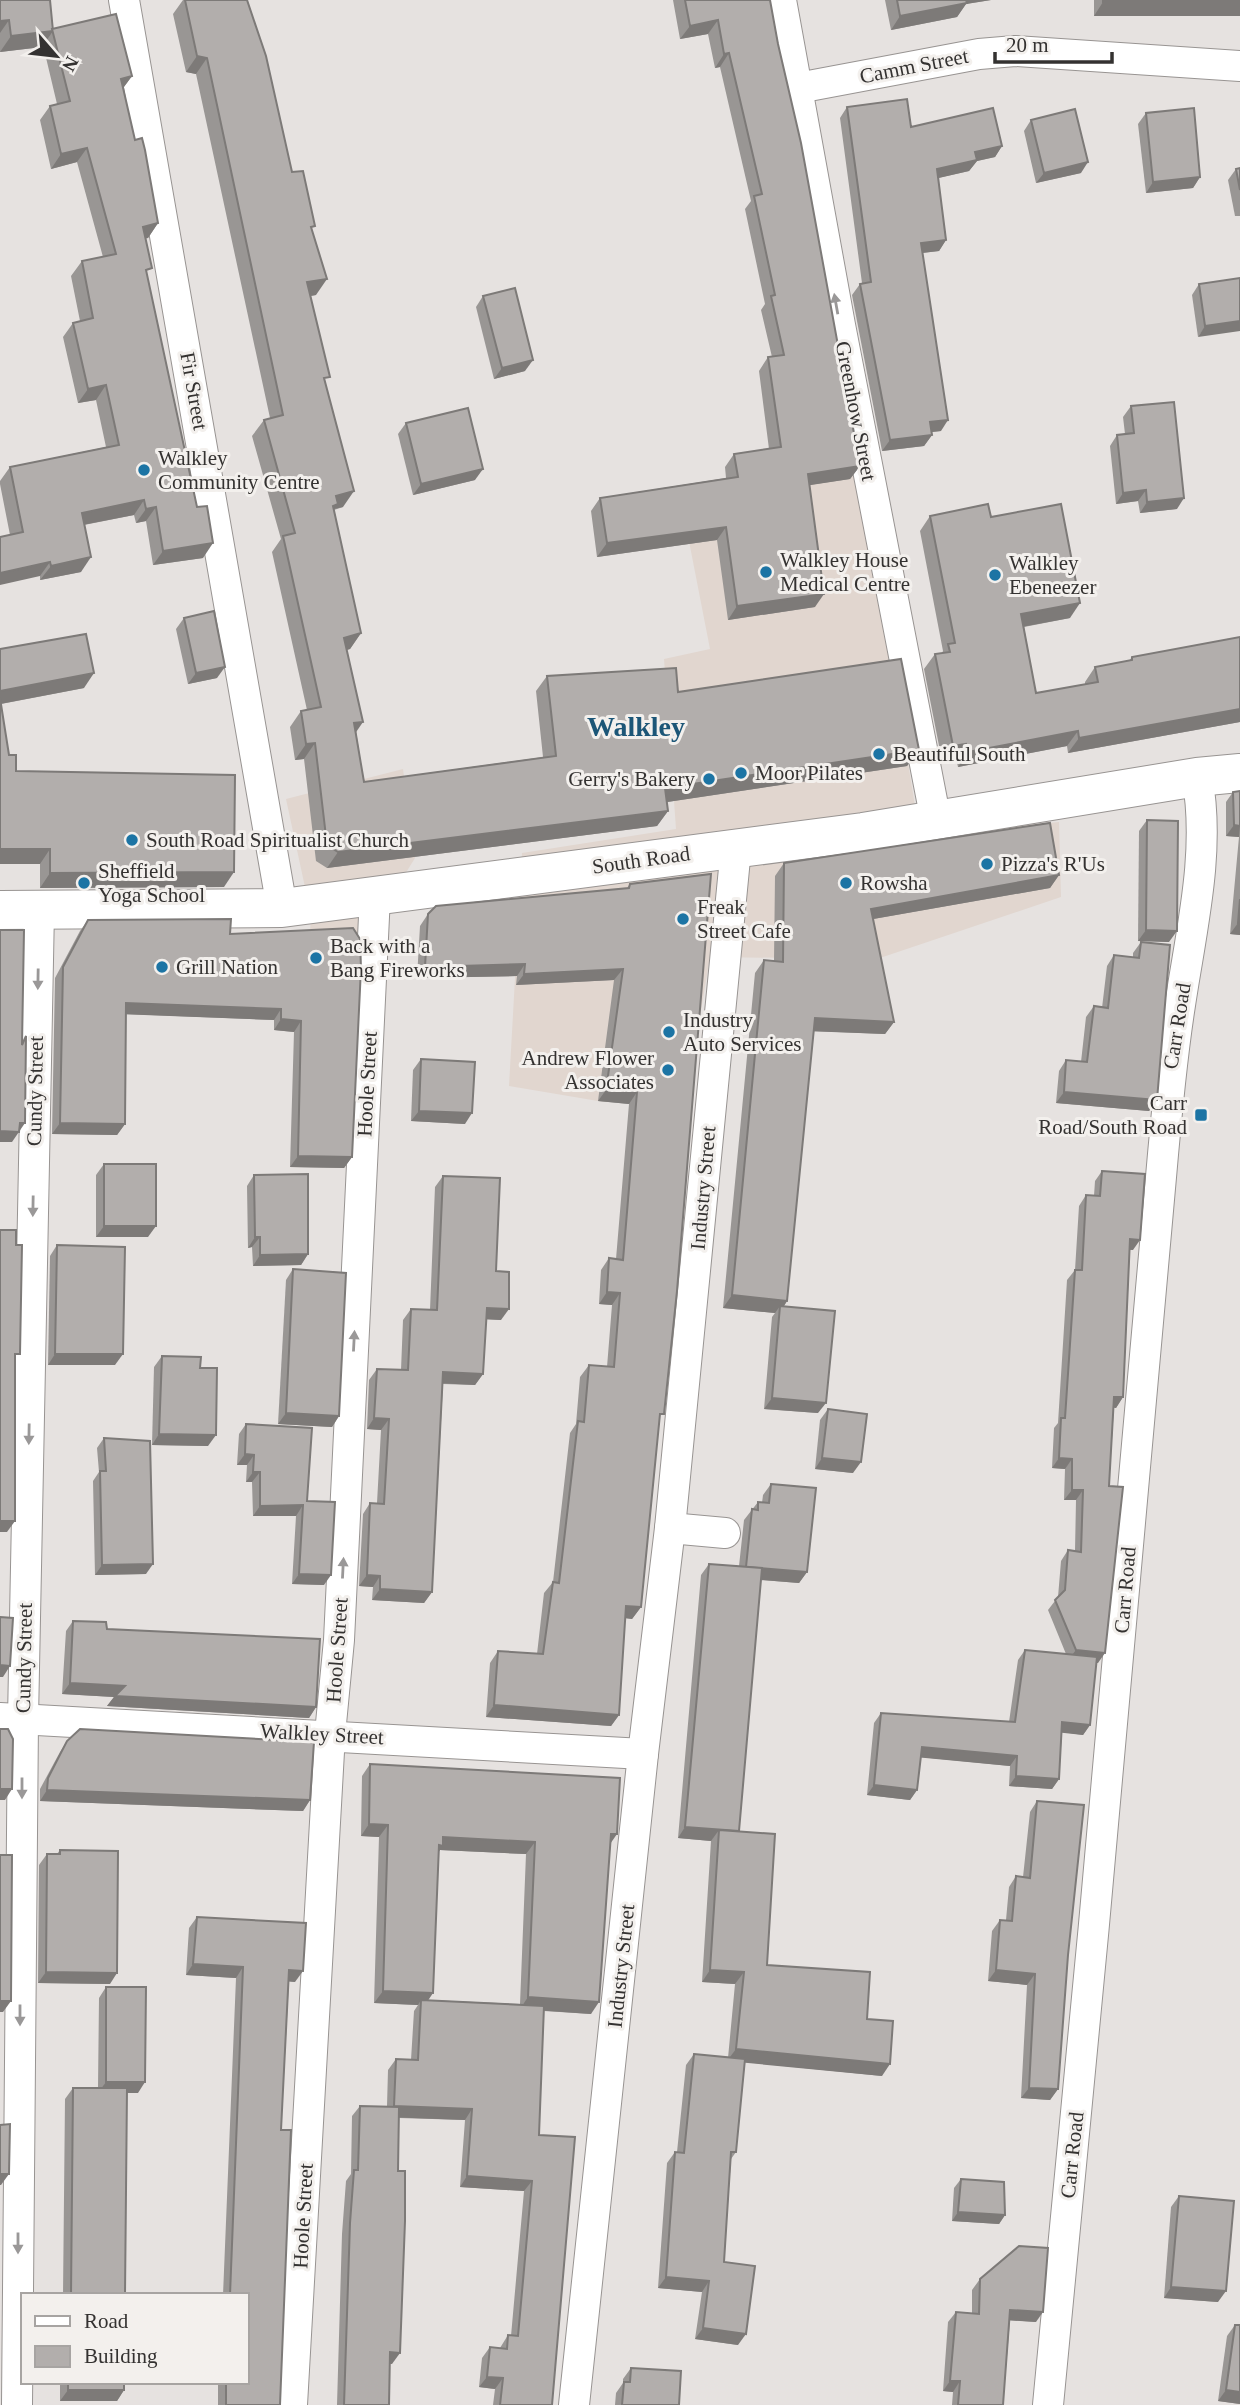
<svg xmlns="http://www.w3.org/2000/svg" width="1240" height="2405" viewBox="0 0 1240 2405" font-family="'Times New Roman',serif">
<rect width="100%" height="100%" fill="#e6e2e0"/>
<g fill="#e1d6cf">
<path d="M860 472 920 836 1059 822 1061 897 877 959 710 957 685 1106 598 1101 509 1086 522 853 676 829 664 659 710 649 680 495Z"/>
<path d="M403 769 415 858 304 1037 311 915 286 799Z"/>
</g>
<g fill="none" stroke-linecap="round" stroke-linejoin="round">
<g stroke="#989492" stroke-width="32">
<g id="street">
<path d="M124 0 282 908"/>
<path d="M781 0 840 325 936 821"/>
<path d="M798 88 979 54 1015 51 1240 66"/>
<path d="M670 1528 725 1533"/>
<path d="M0 1718 643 1754"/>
<path d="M17 2405 23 1719 39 910"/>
<path d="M292 2405 330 1734 339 1640 375 896"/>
<path d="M574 2405 643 1754 670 1528 736 848"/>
<path d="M1048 2405C1088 1996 1126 1586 1161 1177 1166 1119 1171 1062 1180 1005 1191 931 1211 851 1197 777"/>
</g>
</g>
<g stroke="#989492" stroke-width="40">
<path id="secondary" d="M0 910 282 908 863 832 1197 777 1240 773"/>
</g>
<use href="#street" stroke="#fff" stroke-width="30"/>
<use href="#secondary" stroke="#fff" stroke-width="38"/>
</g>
<g fill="#999694" fill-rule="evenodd">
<path d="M0 0 53 29 132 76 123 88 135 140 158 223 148 238H145L147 275 203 558 153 565 146 521 136 523 134 515 84 525 81 572 40 580V576L10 535 0 484V481L10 467 106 447 96 400 78 403 63 337 73 323 80 321 71 276 82 261 103 257 77 162 51 169 40 120 50 106 57 104 43 45 42 47 0 52Z"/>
<path d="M183 0H247L292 172 312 231 316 295 311 296 325 383 343 507 334 510 361 633 350 649 347 650 356 731 364 782 543 757 536 691 547 676 678 692 919 750 907 766 667 802 668 811 657 826 327 868 316 861 304 759 295 760 290 727 301 711 307 710 272 552 281 539 252 436 264 420 270 418 196 74 186 72 173 14Z"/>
<path d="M673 0H770L860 466 850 479 809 485 815 607 728 620 717 540 597 557 591 511 600 498 726 478 725 467 734 454 769 449 759 371 768 357H772L761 310 765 304 745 209 751 201 720 67 715 68 708 34 680 39Z"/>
<path d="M885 0H991L966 4 957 17 891 30Z"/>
<rect x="1094" y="0" width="146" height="16"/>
<path d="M847 107 911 127 1002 146 995 157 977 161 969 171 938 178 946 240 939 251 922 253 941 431 931 432 932 435 924 446 882 451 852 295 860 284 862 283 840 118Z"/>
<path d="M1146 113 1200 177 1193 188 1146 193 1138 124Z"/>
<path d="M1031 120 1081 173 1036 183 1024 131Z"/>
<path d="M1240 168V216H1235L1228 180 1236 169Z"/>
<path d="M1240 278 1198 337 1192 295 1199 284Z"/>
<path d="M483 296 525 371 494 379 476 307Z"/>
<path d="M1131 406 1177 509 1140 513 1138 501 1116 504 1110 446 1117 435 1125 434 1123 417Z"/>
<path d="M406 423 475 480 413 495 398 434Z"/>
<path d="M930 516 991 517 1070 618 1024 627 1036 693 1085 684V682L1095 667 1129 661 1132 657 1240 637V722L1068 753 1067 746 958 767 956 758 942 761 924 669 935 654 942 653 943 651 920 531Z"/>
<path d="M184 618 217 678 188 684 176 629Z"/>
<path d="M0 649 84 688 1 704 9 755 16 771 224 887 40 888V864H0Z"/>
<path d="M1240 791V935L1230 934 1239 837 1226 836V802L1233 792Z"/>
<path d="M1147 820 1169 942 1138 941 1139 831Z"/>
<path d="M784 863 1059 875 1050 888 873 919 894 1022 885 1034 813 1031 787 1301 784 1306 818 1413 764 1409 772 1317 775 1313 723 1308 755 973 764 960 774 961 775 876Z"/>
<path d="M630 884 659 1420 641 1607 632 1619 625 1618 619 1715 611 1726 486 1717 490 1663 498 1651 537 1654 544 1593 553 1582 570 1433 576 1424 580 1377 589 1365 607 1367 612 1305 599 1304 601 1270 609 1258 616 1259 629 1104 598 1101 614 980 516 985 517 976 417 978 420 926 428 914 627 888Z"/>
<path d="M88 920 230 934 353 928 352 1157 344 1168 290 1167 294 1032 274 1030V1020L126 1014 125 1124 117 1135 52 1134 55 978 80 931Z"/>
<path d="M1141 942 1157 1100 1149 1111 1056 1103 1059 1071 1066 1060 1081 1062 1086 1017 1094 1006 1102 1008 1107 966 1114 955 1133 957V953Z"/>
<path d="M421 1059 465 1124 411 1121 413 1070Z"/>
<path d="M104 1164 148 1237H96V1175Z"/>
<path d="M1102 1171 1133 1250H1130L1123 1397 1116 1408 1114 1407 1098 1663H1096L1090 1725 1083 1735 1062 1732 1059 1779 1052 1789 1009 1786 1010 1766 920 1757 917 1790 910 1800 867 1795 874 1723 881 1713 1009 1722 1018 1660 1025 1650 1066 1654 1048 1610 1058 1597 1061 1561 1068 1550 1075 1551 1076 1500H1064L1065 1469 1052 1468 1054 1428 1058 1423 1067 1280 1075 1270 1079 1206 1086 1195 1094 1196 1095 1181Z"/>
<path d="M254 1175 308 1254 301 1265 253 1266 252 1247 248 1248 247 1186Z"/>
<path d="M443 1176 496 1271 501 1320 486 1319 483 1374 475 1385 443 1384 432 1592 424 1603 372 1600 373 1587 359 1586 363 1514 370 1503H377L381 1430 367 1429 369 1380 377 1369 401 1370 403 1320 411 1309 430 1310 435 1187Z"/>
<path d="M57 1245 115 1365H48L50 1256Z"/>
<path d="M293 1269 339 1416 332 1427 278 1424 286 1280Z"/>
<path d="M162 1356 200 1368 208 1446 152 1445 154 1367Z"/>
<path d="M828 1409 853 1473 815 1469 820 1420Z"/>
<path d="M246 1424 307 1501 324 1585 292 1584 296 1516H253L252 1482H246L247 1465H237L239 1434Z"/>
<path d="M104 1438 146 1574 95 1575 93 1481 99 1472 97 1448Z"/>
<path d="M771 1484 807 1572 799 1583 761 1580 739 1831 767 1965 867 2019 882 2076 745 2062 736 2152 731 2159 724 2262 738 2345 695 2339 702 2292 658 2288 667 2163 675 2152H677L686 2065 694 2054 728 2058 735 1984 702 1982 711 1841 678 1838 701 1575 709 1564 739 1566 744 1520 758 1502 762 1503 763 1495Z"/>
<path d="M73 1621 107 1629 316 1707 309 1718 107 1706 114 1697 62 1694 66 1631Z"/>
<path d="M67 1741 310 1800 303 1811 40 1801V1789L60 1752Z"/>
<path d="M370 1764 610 1844 591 2014 544 2011 539 2135 552 2405H493L495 2389 479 2387 482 2358 490 2347 500 2348 508 2335 511 2336 524 2191 460 2187 465 2120 399 2118 392 2364 390 2363 389 2405H337L342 2234 346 2181 351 2174 352 2116 360 2106H387L388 2070 396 2059 411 2060 414 2011 418 2005 374 2003 379 1837 361 1836 362 1776ZM440 1850 526 1854 520 2004 428 2000 438 1852Z"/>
<path d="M1037 1801 1068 1955 1058 2089 1050 2100 1021 2098 1027 1985 988 1981 992 1931 1000 1920H1006L1009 1887 1016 1876 1023 1877 1030 1812Z"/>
<path d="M60 1850 110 1984 38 1983 39 1865 47 1854H57Z"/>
<path d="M197 1917 295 1982 289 1981 281 2130 280 2405H218V2382H247V2295H223L236 1978 186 1975 189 1928Z"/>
<path d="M106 1987 138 2093H127L125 2295H63L65 2099 73 2088H98L99 1998Z"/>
<path d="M961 2179 1005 2215 999 2224 952 2221 954 2188Z"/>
<path d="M1179 2196 1218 2302 1164 2298 1171 2207Z"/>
<path d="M980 2279 1036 2322 1010 2320 1003 2405H952L953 2392 943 2391 948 2322 956 2312 972 2313V2290Z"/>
<path d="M1235 2325 1240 2404 1218 2401 1227 2336Z"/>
<path d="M631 2368 679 2405H615L616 2393 623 2383V2379Z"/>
<path d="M60 2382H124V2390L117 2401H60Z"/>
</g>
<g fill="#7d7a78">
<path d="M959 0H991L966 4 957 17 891 30 900 16Z"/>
<path d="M1103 2H1240V16H1094Z"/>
<path d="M9 20 0 33V21Z"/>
<path d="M718 20 708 34 680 39 690 26Z"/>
<path d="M53 31 42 47 0 52 11 36Z"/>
<path d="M729 53 720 67 715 68 724 54Z"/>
<path d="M197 56 207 58 196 74 186 72Z"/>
<path d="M132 76 121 91V79Z"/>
<path d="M1002 146 995 157 977 161 969 171 930 180 937 169 975 152Z"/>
<path d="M87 148 77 162 51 169 61 154Z"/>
<path d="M1088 162 1081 173 1036 183 1044 173Z"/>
<path d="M1200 177 1193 188 1146 193 1153 182Z"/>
<path d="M158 223 148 238 133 242 143 227Z"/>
<path d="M946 240 939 251 913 254 921 243Z"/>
<path d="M327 279 316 295 296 298 307 282Z"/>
<path d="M1240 321V331L1198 337 1205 326Z"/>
<path d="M533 360 525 371 494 379 502 368Z"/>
<path d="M106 385 96 400 78 403 88 389Z"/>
<path d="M948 420 941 431 923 433 930 422Z"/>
<path d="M932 435 924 446 882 451 890 440Z"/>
<path d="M860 466 850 479 798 487 808 474Z"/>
<path d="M483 469 475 480 413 495 421 484Z"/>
<path d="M1146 490 1138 501 1116 504 1123 493Z"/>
<path d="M354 491 343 507 334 509 327 520 336 496Z"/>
<path d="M1184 498 1177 509 1140 513 1147 502Z"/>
<path d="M144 500 134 515 72 527 82 513Z"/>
<path d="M156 507 146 521 136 523 146 509Z"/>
<path d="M726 527 717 540 597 557 607 543Z"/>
<path d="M213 543 203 558 153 565 163 551Z"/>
<path d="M91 557 81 572 40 580 51 566Z"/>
<path d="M50 562 40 576 0 585V573Z"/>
<path d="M824 594 815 607 728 620 737 606Z"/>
<path d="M1080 603 1070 618 1011 629 1021 614Z"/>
<path d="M361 633 350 649 333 653 344 638Z"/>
<path d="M225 667 217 678 188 684 196 673Z"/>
<path d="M94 673 84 688 0 704V691Z"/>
<path d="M1240 709V722L1068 753 1079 738Z"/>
<path d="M363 722 352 738 354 723Z"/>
<path d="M1078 731 1067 746 958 767 968 752Z"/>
<path d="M315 743 304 759 295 760 306 744Z"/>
<path d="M966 744 956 758 942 761 953 746Z"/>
<path d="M919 750 907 766 654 804 665 788Z"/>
<path d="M668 811 657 826 327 868 338 852Z"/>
<path d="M1234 825 1240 826 1239 837 1226 836Z"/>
<path d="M0 849H50L40 864H0Z"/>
<path d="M234 872 224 887 40 888 50 873Z"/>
<path d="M1059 875 1050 888 862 921 871 909Z"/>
<path d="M1238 923H1240V935L1230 934Z"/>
<path d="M1146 930 1177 931 1169 942 1138 941Z"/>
<path d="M525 964 517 976 417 978 425 967Z"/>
<path d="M623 969 614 980 516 985 524 974Z"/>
<path d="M126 1003 281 1009 274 1020 118 1014Z"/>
<path d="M815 1018 894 1022 885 1034 805 1031Z"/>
<path d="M281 1019 301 1021 294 1032 274 1030Z"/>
<path d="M606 1090 637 1092 629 1104 598 1101Z"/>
<path d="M1064 1092 1157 1100 1149 1111 1056 1103Z"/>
<path d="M419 1111 472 1113 465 1124 411 1121Z"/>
<path d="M20 1123H25L12 1142H0V1131Z"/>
<path d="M60 1123 125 1124 117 1135 52 1134Z"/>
<path d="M298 1156 352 1157 344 1168 290 1167Z"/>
<path d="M104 1226H156L148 1237H96Z"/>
<path d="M255 1237H260L252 1247 248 1248Z"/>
<path d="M1130 1239 1140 1240 1133 1250 1123 1249Z"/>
<path d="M308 1254 301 1265 253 1266 260 1255Z"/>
<path d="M607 1292 620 1293 612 1305 599 1304Z"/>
<path d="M732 1295 787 1301 780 1312V1306L775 1313 723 1308Z"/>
<path d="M487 1308 509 1309 501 1320 479 1319Z"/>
<path d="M55 1354H123L115 1365H48Z"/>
<path d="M443 1372 483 1374 475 1385 436 1383Z"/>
<path d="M1114 1397H1123L1116 1408 1107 1407Z"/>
<path d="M772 1398 826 1403 818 1413 764 1409Z"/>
<path d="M286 1413 339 1416 332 1427 278 1424Z"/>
<path d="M374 1418 389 1419 381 1430 367 1429Z"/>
<path d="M159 1434 216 1435 208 1446 152 1445Z"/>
<path d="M245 1454 254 1455 247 1465H237Z"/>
<path d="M822 1458 861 1462 853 1473 815 1469Z"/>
<path d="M1059 1458 1072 1459 1065 1469 1052 1468Z"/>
<path d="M253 1472H260L252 1482H246Z"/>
<path d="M1072 1490H1083L1076 1500H1064Z"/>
<path d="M303 1505 296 1516H253L260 1506Z"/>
<path d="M0 1521H15L7 1532H0Z"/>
<path d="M153 1564 146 1574 95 1575 102 1565Z"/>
<path d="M746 1567 807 1572 799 1583 738 1578Z"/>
<path d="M299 1574 331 1575 324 1585 292 1584Z"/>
<path d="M367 1575 380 1576 373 1587 359 1586Z"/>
<path d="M380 1589 432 1592 424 1603 372 1600Z"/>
<path d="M626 1606 641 1607 632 1619 617 1617Z"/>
<path d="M1076 1650 1105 1653 1098 1663 1068 1660Z"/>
<path d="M0 1665 10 1666 3 1677H0Z"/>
<path d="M70 1683 125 1686 316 1707 309 1718 107 1706 114 1697 62 1694Z"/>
<path d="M494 1705 619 1715 611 1726 486 1717Z"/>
<path d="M1062 1722 1090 1725 1083 1735 1055 1732Z"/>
<path d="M922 1747 1017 1756 1010 1766 915 1757Z"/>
<path d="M1016 1776 1059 1779 1052 1789 1009 1786Z"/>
<path d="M874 1785 917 1790 910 1800 867 1795Z"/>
<path d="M0 1789H12L5 1800H0Z"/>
<path d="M47 1790 310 1800 303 1811 40 1801Z"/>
<path d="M369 1824 388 1825 379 1837 361 1836Z"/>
<path d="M685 1827 719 1830 711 1841 678 1838Z"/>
<path d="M611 1834H617L608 1847Z"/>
<path d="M443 1837 535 1842 526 1854 440 1850 434 1858 430 1857Z"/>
<path d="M193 1964 243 1967 236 1978 186 1975Z"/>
<path d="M289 1970 303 1971 295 1982 282 1981Z"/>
<path d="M710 1970 744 1972 735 1984 702 1982Z"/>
<path d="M996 1970 1035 1974 1027 1985 988 1981Z"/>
<path d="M46 1972 117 1973 110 1984 38 1983Z"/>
<path d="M383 1991 433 1993 425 2005 421 2000 418 2005 374 2003Z"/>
<path d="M528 1997 599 2002 591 2014 520 2009Z"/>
<path d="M0 2001H11L3 2012H0Z"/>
<path d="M736 2049 890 2064 882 2076 727 2061Z"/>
<path d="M106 2082H145L138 2093H98Z"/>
<path d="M1029 2088 1058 2089 1050 2100 1021 2098Z"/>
<path d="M394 2106 472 2109 465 2120 386 2117Z"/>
<path d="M0 2174H9L1 2185H0Z"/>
<path d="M467 2176 532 2181 524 2191 460 2187Z"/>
<path d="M958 2212 1005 2215 999 2224 952 2221Z"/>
<path d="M666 2277 709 2281 702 2292 658 2288Z"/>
<path d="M1171 2287 1226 2291 1218 2302 1164 2298Z"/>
<path d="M1010 2310 1043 2312 1036 2322 1003 2320Z"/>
<path d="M703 2328 746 2334 738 2345 695 2339Z"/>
<path d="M390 2352 400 2353 392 2364 383 2363Z"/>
<path d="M487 2377 503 2378 495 2389 479 2387Z"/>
<path d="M950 2381H960L953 2392 943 2391Z"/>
<path d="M68 2390H124L117 2401H60Z"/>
<path d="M1226 2390 1240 2392V2404L1218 2401Z"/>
</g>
<g fill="#b2aeac" stroke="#7d7a78" stroke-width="2">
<path d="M0 0H50L53 31 11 36 9 20 0 21Z"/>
<path d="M185 0H247L266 56 292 172 303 171 315 226 311 227 327 279 307 282 330 377 324 378 354 491 336 496 338 504 333 506 361 633 344 638 363 722 354 723 364 782 556 756 547 676 676 668 678 692 901 659 919 750 665 788 668 811 338 852 327 845 315 743 306 744 301 711 321 707 283 536 295 533 264 420 283 415 207 58 197 56Z"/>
<path d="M685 0H770L778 44 801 143 860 466 808 474 824 594 737 606 726 527 607 543 600 498 738 477 734 454 781 447 768 357 784 355 771 296 775 295 754 196 762 194 729 53 724 54 718 20 690 26Z"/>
<path d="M897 0H966L967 3 900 16Z"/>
<rect x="1103" y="0" width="137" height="2"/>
<path d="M116 14 132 76 121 79 135 140 142 138 145 150 158 223 143 227 152 268 146 270 197 507 207 506 213 543 163 551 156 507 146 509 144 500 82 513 91 557 51 566 50 562 0 573V537L23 532 10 467 119 445 106 385 88 389 73 323 93 318 82 261 116 254 87 148 61 154 50 106 70 101 52 29Z"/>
<path d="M907 99 911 127 993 108 1002 146 975 152 977 160 937 169 946 240 921 243 948 420 930 422 932 435 890 440 860 284 871 282 847 107Z"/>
<path d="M1194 108 1200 177 1153 182 1146 113Z"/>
<path d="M1075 109 1088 162 1044 173 1031 120Z"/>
<path d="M1240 168V190L1236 169Z"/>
<path d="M1240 278V321L1205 326 1199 284Z"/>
<path d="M515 288 533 360 502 368 483 296Z"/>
<path d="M1174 402 1184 498 1147 502 1146 490 1123 493 1117 435 1134 433 1131 406Z"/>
<path d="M468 408 483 469 421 484 406 423Z"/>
<path d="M988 504 991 517 1061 504 1080 603 1021 614 1036 693 1098 682 1095 667 1132 660V657L1240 637V709L1079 738 1078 731 968 752 966 744 953 746 935 654 950 652 948 644 955 643 930 516Z"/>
<path d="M214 611 225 667 196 673 184 618Z"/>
<path d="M86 634 94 673 0 691V649Z"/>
<path d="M0 698 9 755H16V771L235 775 234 872 50 873V849H0Z"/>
<path d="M1240 791V826L1234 825 1233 792Z"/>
<path d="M1147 820 1178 821 1177 931 1146 930Z"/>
<path d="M1050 823 1059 875 871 909 894 1022 815 1018 787 1301 732 1295 764 960 783 962 784 863Z"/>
<path d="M711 874 677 1291 664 1414H660L641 1607 626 1606 619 1715 494 1705 498 1651 543 1654 553 1582 559 1583 578 1421 584 1422 589 1365 614 1367 620 1293 607 1292 609 1258 623 1260 637 1092 606 1090 623 969 524 974 525 964 425 967 428 914 436 906 629 888 630 884Z"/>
<path d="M1240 899V923H1238Z"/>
<path d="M231 919 230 934 353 928 360 939 361 968 352 1157 298 1156 301 1021 281 1019V1009L126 1003 125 1124 60 1123 63 967 88 920Z"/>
<path d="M0 930H24L22 1045 26 1036 25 1123H20L19 1132 0 1131Z"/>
<path d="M1141 942 1170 945 1157 1100 1064 1092 1066 1060 1087 1062 1094 1006 1108 1008 1114 955 1139 958Z"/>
<path d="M421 1059 475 1062 472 1113 419 1111Z"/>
<rect x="104" y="1164" width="52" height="62"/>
<path d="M1102 1171 1145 1174 1140 1240 1130 1239 1123 1397H1114L1109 1486 1123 1487 1105 1653 1076 1650 1055 1600 1065 1590 1068 1550 1081 1552 1083 1490H1072V1459L1059 1458 1061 1418H1065L1075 1270H1082L1086 1195 1100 1196Z"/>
<path d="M308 1174V1254L260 1255V1237H255L254 1175Z"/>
<path d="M443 1176 500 1178 496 1271 509 1272V1309L487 1308 483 1374 443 1372 432 1592 380 1589V1576L367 1575 370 1503 384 1504 389 1419 374 1418 377 1369 408 1370 411 1309 437 1310Z"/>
<path d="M0 1230H16V1245H22L20 1354H15V1521H0Z"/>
<path d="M57 1245 125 1247 123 1354H55Z"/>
<path d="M293 1269 346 1273 339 1416 286 1413Z"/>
<path d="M780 1306 835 1311 826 1403 772 1398Z"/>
<path d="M162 1356 201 1357 200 1368H217L216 1435 159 1434Z"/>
<path d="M828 1409 867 1414 861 1462 822 1458Z"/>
<path d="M246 1424 312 1428 307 1501 335 1502 331 1575 299 1574 303 1505 260 1506V1472H253L254 1455 245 1454Z"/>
<path d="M104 1438 150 1441 153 1564 102 1565 100 1471H106Z"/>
<path d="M771 1484 816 1488 807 1572 746 1567 752 1509 758 1510V1502L769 1503Z"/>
<path d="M709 1564 762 1568 739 1831 685 1827Z"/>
<path d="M0 1617 13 1618 10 1666 0 1665Z"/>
<path d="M73 1621 106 1622 107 1629 320 1639 316 1707 115 1696 125 1686 70 1683Z"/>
<path d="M1025 1650 1097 1657 1090 1725 1062 1722 1059 1779 1016 1776 1017 1756 922 1747 917 1790 874 1785 881 1713 1015 1722Z"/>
<path d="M0 1729H8L13 1739 12 1789H0Z"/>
<path d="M80 1729 314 1742 310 1800 47 1790 48 1778 67 1741Z"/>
<path d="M370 1764 620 1778 617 1834H611L599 2002 528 1997 535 1842 443 1837V1846L439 1845 433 1993 383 1991 388 1825 369 1824Z"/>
<path d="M1037 1801 1084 1805 1068 1955 1058 2089 1029 2088 1035 1974 996 1970 1000 1920 1012 1921 1016 1876 1030 1878Z"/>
<path d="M719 1830 775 1834 767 1965 870 1972 867 2019 893 2021 890 2064 736 2049 744 1972 710 1970Z"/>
<path d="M60 1850 118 1851 117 1973 46 1972 47 1854H60Z"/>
<path d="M0 1855H12L11 2001H0Z"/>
<path d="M197 1917 306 1923 303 1971 289 1970 281 2130H291L280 2405H226V2382H247V2295H230L243 1967 193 1964Z"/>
<path d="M106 1987H146L145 2082H106Z"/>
<path d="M421 2000 544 2006 539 2135 575 2137 552 2405H500L503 2378 487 2377 490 2347 507 2349 508 2335 518 2336 532 2181 467 2176 472 2109 394 2106 396 2059 418 2060Z"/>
<path d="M694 2054 745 2059 736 2152H731L724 2262 755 2266 746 2334 703 2328 709 2281 666 2277 675 2152 684 2153Z"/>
<path d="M73 2088H127L125 2295H71Z"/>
<path d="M360 2106 399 2107 398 2171H405V2221L400 2353 390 2352 389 2405H344L350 2223 354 2170H358Z"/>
<path d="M10 2124 9 2174H0V2125Z"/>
<path d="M961 2179 1004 2182 1005 2215 958 2212Z"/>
<path d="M1179 2196 1234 2201 1226 2291 1171 2287Z"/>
<path d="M1019 2246 1048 2248 1043 2312 1010 2310 1003 2405H958L960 2381H950L956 2312 979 2314 980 2279Z"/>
<path d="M1235 2325H1240V2392L1226 2390Z"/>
<path d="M631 2368 681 2371 679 2405H622L624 2382H630Z"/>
<rect x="68" y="2382" width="56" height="8"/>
</g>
<defs><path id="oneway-solid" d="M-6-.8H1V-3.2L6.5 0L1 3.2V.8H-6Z" transform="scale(1.75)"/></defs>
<g fill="#9a9898">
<use href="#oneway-solid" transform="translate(836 304) rotate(-100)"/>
<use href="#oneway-solid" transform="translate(38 979) rotate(91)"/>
<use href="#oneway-solid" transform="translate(33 1206) rotate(91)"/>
<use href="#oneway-solid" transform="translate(354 1341) rotate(-87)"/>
<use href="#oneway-solid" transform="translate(29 1434) rotate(91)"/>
<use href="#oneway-solid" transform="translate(343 1568) rotate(-87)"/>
<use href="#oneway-solid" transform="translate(22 1788) rotate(90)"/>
<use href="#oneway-solid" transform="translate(20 2015) rotate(90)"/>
<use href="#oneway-solid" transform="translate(18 2243) rotate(90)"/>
</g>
<g fill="#1c74a4" stroke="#f3f0ed" stroke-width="2.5">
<circle cx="144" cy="470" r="7"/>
<circle cx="766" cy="572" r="7"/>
<circle cx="995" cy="575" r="7"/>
<circle cx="879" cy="754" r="7"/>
<circle cx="741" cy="773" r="7"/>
<circle cx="709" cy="779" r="7"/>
<circle cx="132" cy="840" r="7"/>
<circle cx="987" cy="864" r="7"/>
<circle cx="84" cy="883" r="7"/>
<circle cx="846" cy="883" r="7"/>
<circle cx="683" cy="919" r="7"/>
<circle cx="316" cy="958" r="7"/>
<circle cx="162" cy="967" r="7"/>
<circle cx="669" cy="1032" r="7"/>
<circle cx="668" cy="1070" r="7"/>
<rect x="1194" y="1108" width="14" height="14" rx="3.5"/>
</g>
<g text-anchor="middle" stroke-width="6" stroke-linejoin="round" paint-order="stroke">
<g font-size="21" fill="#343231" stroke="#f3f0ed">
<text transform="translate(914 66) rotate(-11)" y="7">Camm Street</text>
<text transform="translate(194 391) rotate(80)" y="7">Fir Street</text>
<text transform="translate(856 411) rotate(79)" y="7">Greenhow Street</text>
<text transform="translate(641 860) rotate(-8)" y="7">South Road</text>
<text transform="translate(1177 1026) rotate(-81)" y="7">Carr Road</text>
<text transform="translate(367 1084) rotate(-87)" y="7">Hoole Street</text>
<text transform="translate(35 1091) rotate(-89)" y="7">Cundy Street</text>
<text transform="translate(703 1188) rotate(-85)" y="7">Industry Street</text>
<text transform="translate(1125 1590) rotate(-85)" y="7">Carr Road</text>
<text transform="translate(337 1650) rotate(-86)" y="7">Hoole Street</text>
<text transform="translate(24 1658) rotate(-89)" y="7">Cundy Street</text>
<text transform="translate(322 1734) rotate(3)" y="7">Walkley Street</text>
<text transform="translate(621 1966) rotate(-84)" y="7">Industry Street</text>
<text transform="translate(1072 2155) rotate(-84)" y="7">Carr Road</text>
<text transform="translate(303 2216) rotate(-87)" y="7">Hoole Street</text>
</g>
<g font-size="21" fill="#343231" stroke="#f3f0ed" text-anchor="start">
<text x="158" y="465">Walkley<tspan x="158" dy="24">Community Centre</tspan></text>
<text x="780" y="567">Walkley House<tspan x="780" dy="24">Medical Centre</tspan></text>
<text x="1009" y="570">Walkley<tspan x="1009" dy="24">Ebeneezer</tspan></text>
<text x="893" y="761">Beautiful South</text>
<text x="755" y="780">Moor Pilates</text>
<text x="695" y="786" text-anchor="end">Gerry's Bakery</text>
<text x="146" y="847">South Road Spiritualist Church</text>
<text x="1001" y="871">Pizza's R'Us</text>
<text x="98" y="878">Sheffield<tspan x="98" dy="24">Yoga School</tspan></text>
<text x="860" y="890">Rowsha</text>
<text x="697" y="914">Freak<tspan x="697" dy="24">Street Cafe</tspan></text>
<text x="330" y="953">Back with a<tspan x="330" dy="24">Bang Fireworks</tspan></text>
<text x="176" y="974">Grill Nation</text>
<text x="683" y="1027">Industry<tspan x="683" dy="24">Auto Services</tspan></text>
<text x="654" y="1065" text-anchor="end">Andrew Flower<tspan x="654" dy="24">Associates</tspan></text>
<text x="1187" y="1110" text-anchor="end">Carr<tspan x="1187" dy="24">Road/South Road</tspan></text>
</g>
<g font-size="28" font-weight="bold" fill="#1c5677" stroke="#f3f0ed">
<text x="636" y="736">Walkley</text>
</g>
</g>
<rect x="21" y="2293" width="228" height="91" fill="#f3f0ed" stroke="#a7a4a2" stroke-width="2"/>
<rect x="35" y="2316" width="35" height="10" fill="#ffffff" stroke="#a7a4a2" stroke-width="2"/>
<text x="84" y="2328" font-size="21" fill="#343231">Road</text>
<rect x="35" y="2346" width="35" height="21" fill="#b2aeac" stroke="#a7a4a2" stroke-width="2"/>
<text x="84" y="2363" font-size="21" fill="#343231">Building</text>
<g transform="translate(56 56) rotate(118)" stroke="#f3f0ed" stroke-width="5" paint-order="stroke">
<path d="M0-5L12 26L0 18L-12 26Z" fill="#343231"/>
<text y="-10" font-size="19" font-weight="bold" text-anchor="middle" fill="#343231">N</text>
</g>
<path d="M995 52v10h117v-10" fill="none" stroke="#343231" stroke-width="3.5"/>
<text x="1006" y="52" font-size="21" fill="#343231" stroke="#f3f0ed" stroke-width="5" paint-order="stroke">20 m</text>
</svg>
